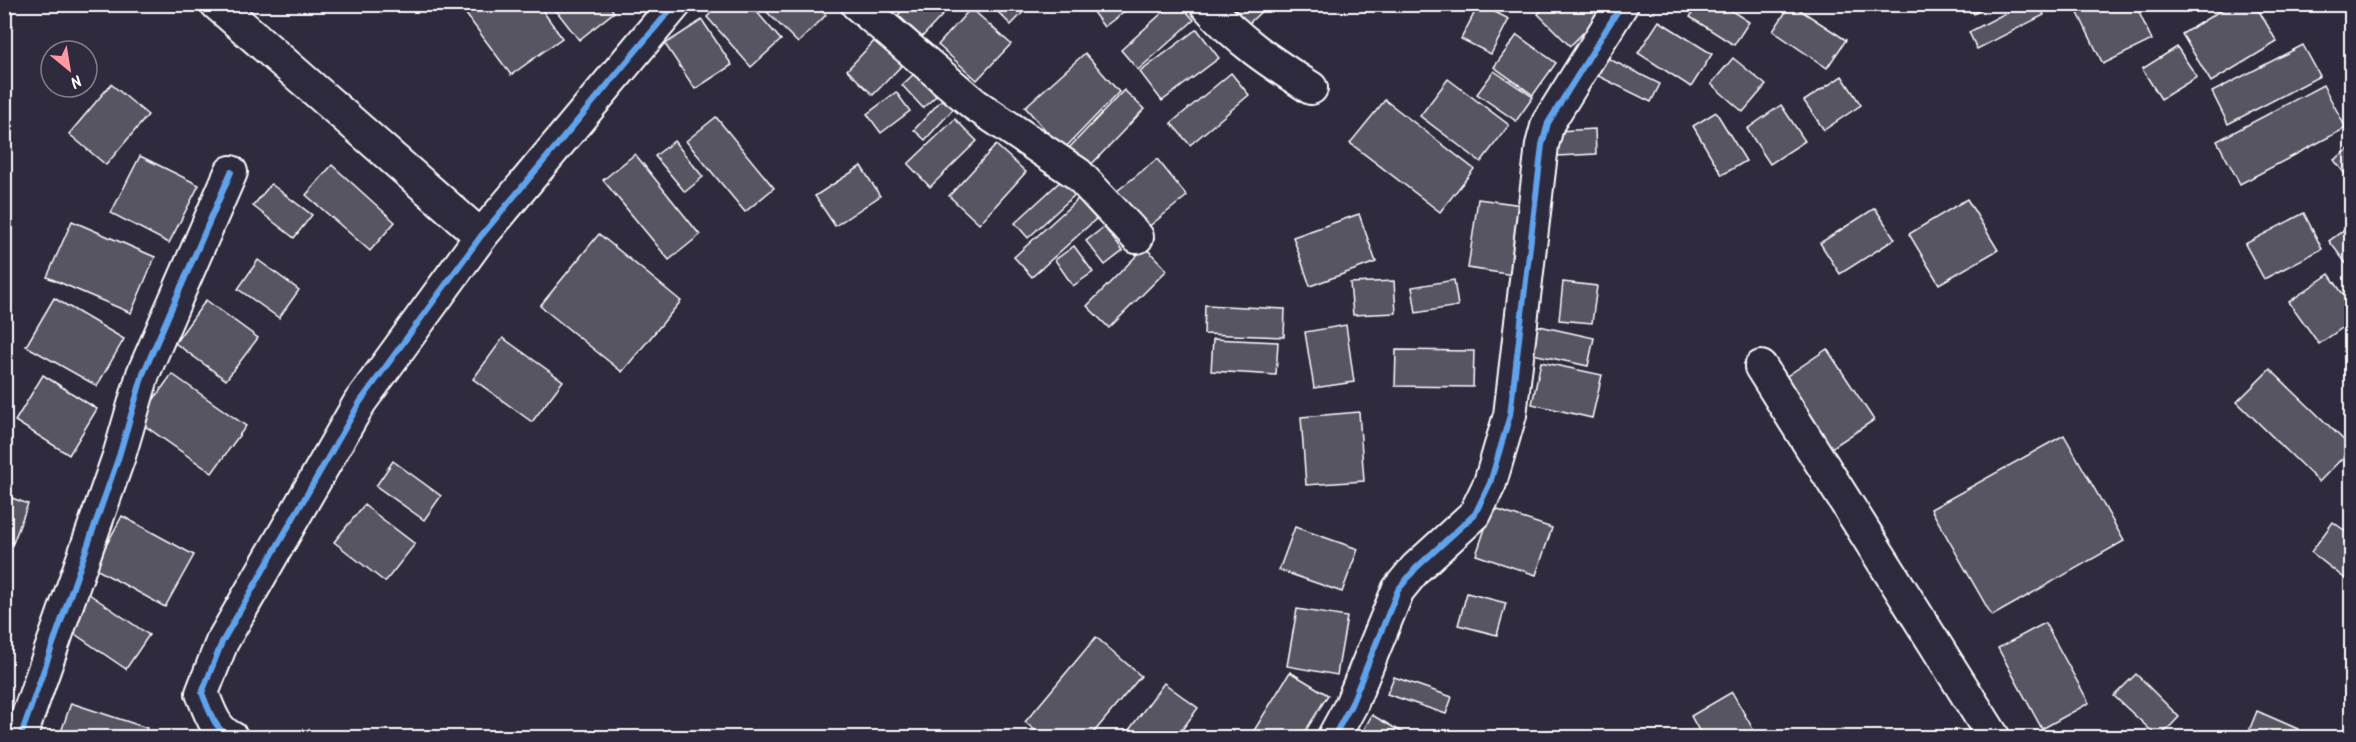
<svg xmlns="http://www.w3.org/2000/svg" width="2356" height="742" viewBox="0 0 2356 742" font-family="Kalam,sans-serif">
<rect width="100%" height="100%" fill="#2f2a3d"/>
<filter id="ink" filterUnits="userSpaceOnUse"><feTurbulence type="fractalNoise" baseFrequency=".0167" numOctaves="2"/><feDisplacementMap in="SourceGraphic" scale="12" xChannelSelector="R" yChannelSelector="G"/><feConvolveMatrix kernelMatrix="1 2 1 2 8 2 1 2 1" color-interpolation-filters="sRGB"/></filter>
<g filter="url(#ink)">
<g fill="#595564" stroke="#fff" stroke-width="1.5">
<path d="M538 4 562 38 511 75 460 6Z"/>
<path d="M551 4H608L614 12 579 40Z"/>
<path d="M720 4H750L781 40 751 67 707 17Z"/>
<path d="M759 4H815L826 15 798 43Z"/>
<path d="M908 4H953L922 37 898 15Z"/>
<path d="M990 4H1031L1011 25Z"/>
<path d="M1087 4H1134L1104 27Z"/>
<path d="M1172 4H1180L1194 20 1138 70 1121 50Z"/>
<path d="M1218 4H1269L1242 30Z"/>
<path d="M1479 4 1509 19 1491 54 1461 39Z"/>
<path d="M1547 4H1594L1603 13 1570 46 1538 14Z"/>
<path d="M1698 4H1721L1749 22 1734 45 1690 17Z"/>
<path d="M1791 4 1846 40 1827 68 1773 31Z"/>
<path d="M1969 4H1991L1974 14Z"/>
<path d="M2023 4H2039L2044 15 1977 49 1969 32Z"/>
<path d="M2079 4H2135L2152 40 2103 64 2075 7Z"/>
<path d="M2231 4H2255L2277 42 2211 82 2182 34Z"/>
<path d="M971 8 1011 44 977 80 938 45Z"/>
<path d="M702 20 732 65 695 89 665 44Z"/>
<path d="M1659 21 1712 54 1691 87 1638 53Z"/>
<path d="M1197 29 1219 58 1162 101 1140 72Z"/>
<path d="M1517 35 1556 63 1533 95 1494 67Z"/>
<path d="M879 36 906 61 873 95 847 70Z"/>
<path d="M2303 45 2320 76 2228 124 2212 92Z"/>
<path d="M2177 47 2197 77 2161 99 2142 69Z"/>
<path d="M1085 53 1119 92 1063 150 1025 107Z"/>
<path d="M1603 56 1660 84 1651 102 1594 74Z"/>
<path d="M1733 58 1766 85 1743 112 1711 84Z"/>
<path d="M1494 71 1533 97 1516 121 1477 94Z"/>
<path d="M915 73 936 96 923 108 902 85Z"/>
<path d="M1231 73 1249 95 1190 145 1171 123Z"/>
<path d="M1842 76 1861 105 1824 130 1804 101Z"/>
<path d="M1448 79 1509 125 1481 162 1420 116Z"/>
<path d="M111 84 148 115 106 165 69 134Z"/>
<path d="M2323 85 2346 128 2240 184 2217 141Z"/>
<path d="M1124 90 1144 109 1089 167 1069 148Z"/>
<path d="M896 92 910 111 881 133 867 114Z"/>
<path d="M944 97 955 107 925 140 914 130Z"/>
<path d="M1385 100 1474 169 1440 212 1350 143Z"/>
<path d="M1781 105 1805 141 1770 164 1747 129Z"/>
<path d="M1716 112 1746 161 1722 175 1693 126Z"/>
<path d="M716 117 774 188 745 212 686 141Z"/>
<path d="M955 119 977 141 930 187 908 164Z"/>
<path d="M1595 129 1596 154 1557 156 1556 131Z"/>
<path d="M674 141 703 177 685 192 655 156Z"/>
<path d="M996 145 1026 172 979 224 949 196Z"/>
<path d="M2352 147V183L2334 160Z"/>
<path d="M635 154 700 235 669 260 603 180Z"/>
<path d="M140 156 199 185 169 243 111 213Z"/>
<path d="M1157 159 1187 196 1142 232 1112 195Z"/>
<path d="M332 165 395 222 370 251 306 195Z"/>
<path d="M861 166 880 196 835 226 815 196Z"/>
<path d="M1066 176 1079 191 1028 238 1015 223Z"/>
<path d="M271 184 312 215 294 238 253 206Z"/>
<path d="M1078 199 1096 219 1032 277 1014 257Z"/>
<path d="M1478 199 1522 205 1513 275 1468 268Z"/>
<path d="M1967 199 1998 250 1939 284 1909 234Z"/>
<path d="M1875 208 1895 239 1840 274 1820 243Z"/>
<path d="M2304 213 2322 249 2264 279 2245 244Z"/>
<path d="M1359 214 1376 262 1310 286 1293 237Z"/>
<path d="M72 221 155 257 131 313 47 277Z"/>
<path d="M2352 224V271L2329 241Z"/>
<path d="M1104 227 1123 251 1105 265 1086 241Z"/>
<path d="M599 234 681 301 622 372 540 306Z"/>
<path d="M1074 246 1093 272 1073 286 1055 260Z"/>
<path d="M1145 247 1167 270 1109 328 1087 306Z"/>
<path d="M258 260 299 290 279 318 238 289Z"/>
<path d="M2329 274 2352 307V321L2319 344 2289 302Z"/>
<path d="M1454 280 1458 306 1416 313 1412 287Z"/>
<path d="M1394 281 1396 313 1353 315 1350 283Z"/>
<path d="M1563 282 1597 286 1592 323 1559 320Z"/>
<path d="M54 298 124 339 97 386 26 346Z"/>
<path d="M206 300 258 338 226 380 175 343Z"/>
<path d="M1205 305 1285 309 1284 337 1204 334Z"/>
<path d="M1346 325 1354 382 1314 388 1305 332Z"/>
<path d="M1535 325 1594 338 1588 366 1528 353Z"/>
<path d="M503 338 563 381 532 422 473 379Z"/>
<path d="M1213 339 1278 342 1276 375 1211 371Z"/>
<path d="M1827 349 1874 420 1827 451 1781 380Z"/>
<path d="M1396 350 1474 351 1473 387 1395 386Z"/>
<path d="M1541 362 1602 375 1592 418 1532 404Z"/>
<path d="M2270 369 2352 448 2319 482 2237 402Z"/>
<path d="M172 374 246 426 212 473 138 421Z"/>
<path d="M43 375 97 409 69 455 15 421Z"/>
<path d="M1359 412 1364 481 1306 485 1301 417Z"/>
<path d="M2064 435 2124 541 1992 616 1931 509Z"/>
<path d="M393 461 441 496 424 520 376 486Z"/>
<path d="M4 495 28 504 13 543 4 540Z"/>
<path d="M364 505 415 544 385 582 334 542Z"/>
<path d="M1492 508 1552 528 1536 575 1476 555Z"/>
<path d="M122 516 194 555 165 607 94 568Z"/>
<path d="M2333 522 2352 536V584L2311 552Z"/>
<path d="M1295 527 1358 549 1342 592 1279 570Z"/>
<path d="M1467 593 1506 603 1497 635 1458 625Z"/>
<path d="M89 594 149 635 126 669 66 628Z"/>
<path d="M1297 609 1347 617 1337 675 1287 666Z"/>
<path d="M2045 623 2089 703 2042 729 1998 648Z"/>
<path d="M1096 637 1141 676 1089 738H1044L1025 722Z"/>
<path d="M1290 672 1328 695 1301 738 1250 737Z"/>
<path d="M2136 674 2179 717 2159 738 2114 696Z"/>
<path d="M1394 677 1452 697 1446 714 1387 694Z"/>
<path d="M1164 683 1198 708 1176 738H1123Z"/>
<path d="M1732 692 1758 738H1703L1691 716Z"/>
<path d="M71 703 147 728 144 738H59Z"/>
<path d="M2257 711 2298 729 2294 738H2246Z"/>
<path d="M1372 715 1412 738H1359Z"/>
</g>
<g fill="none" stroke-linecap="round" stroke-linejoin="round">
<g stroke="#fff" stroke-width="36">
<g id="street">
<path d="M217 4 481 236"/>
<path d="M857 4 974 104 1078 174 1137 237"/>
<path d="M1206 4C1237 40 1272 63 1311 88"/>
<path d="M1761 367 1994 738"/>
<path d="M20 738 119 456 143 374 231 172"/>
<path d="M232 738C214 730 209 709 202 693L222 642 360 402 481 236 675 4"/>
<path d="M1333 738 1351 705 1398 590 1416 568 1475 514 1490 483 1510 415 1542 145 1548 123 1622 4"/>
</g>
</g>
<use href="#street" stroke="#2f2a3d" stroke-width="32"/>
<g stroke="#2f2a3d" stroke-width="10">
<g id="cycleway">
<path d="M20 738 119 456 143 374 231 172"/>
<path d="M232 738C214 730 209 709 202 693L222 642 360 402 481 236 675 4"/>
<path d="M1333 738 1351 705 1398 590 1416 568 1475 514 1490 483 1510 415 1542 145 1548 123 1622 4"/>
</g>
</g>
<use href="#cycleway" stroke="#60a3ed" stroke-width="6"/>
</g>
</g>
<rect width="2356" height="742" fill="none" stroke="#2f2a3d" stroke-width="24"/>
<rect x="12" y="12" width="2332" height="718" fill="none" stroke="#fff" stroke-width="2" filter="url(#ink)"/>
<g transform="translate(69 69) rotate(150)"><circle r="28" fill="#2f2a3d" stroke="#827f8b" stroke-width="1.5"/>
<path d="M0-4.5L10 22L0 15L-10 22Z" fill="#ff9aa2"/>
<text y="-9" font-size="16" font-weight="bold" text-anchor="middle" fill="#ffffff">N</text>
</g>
</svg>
